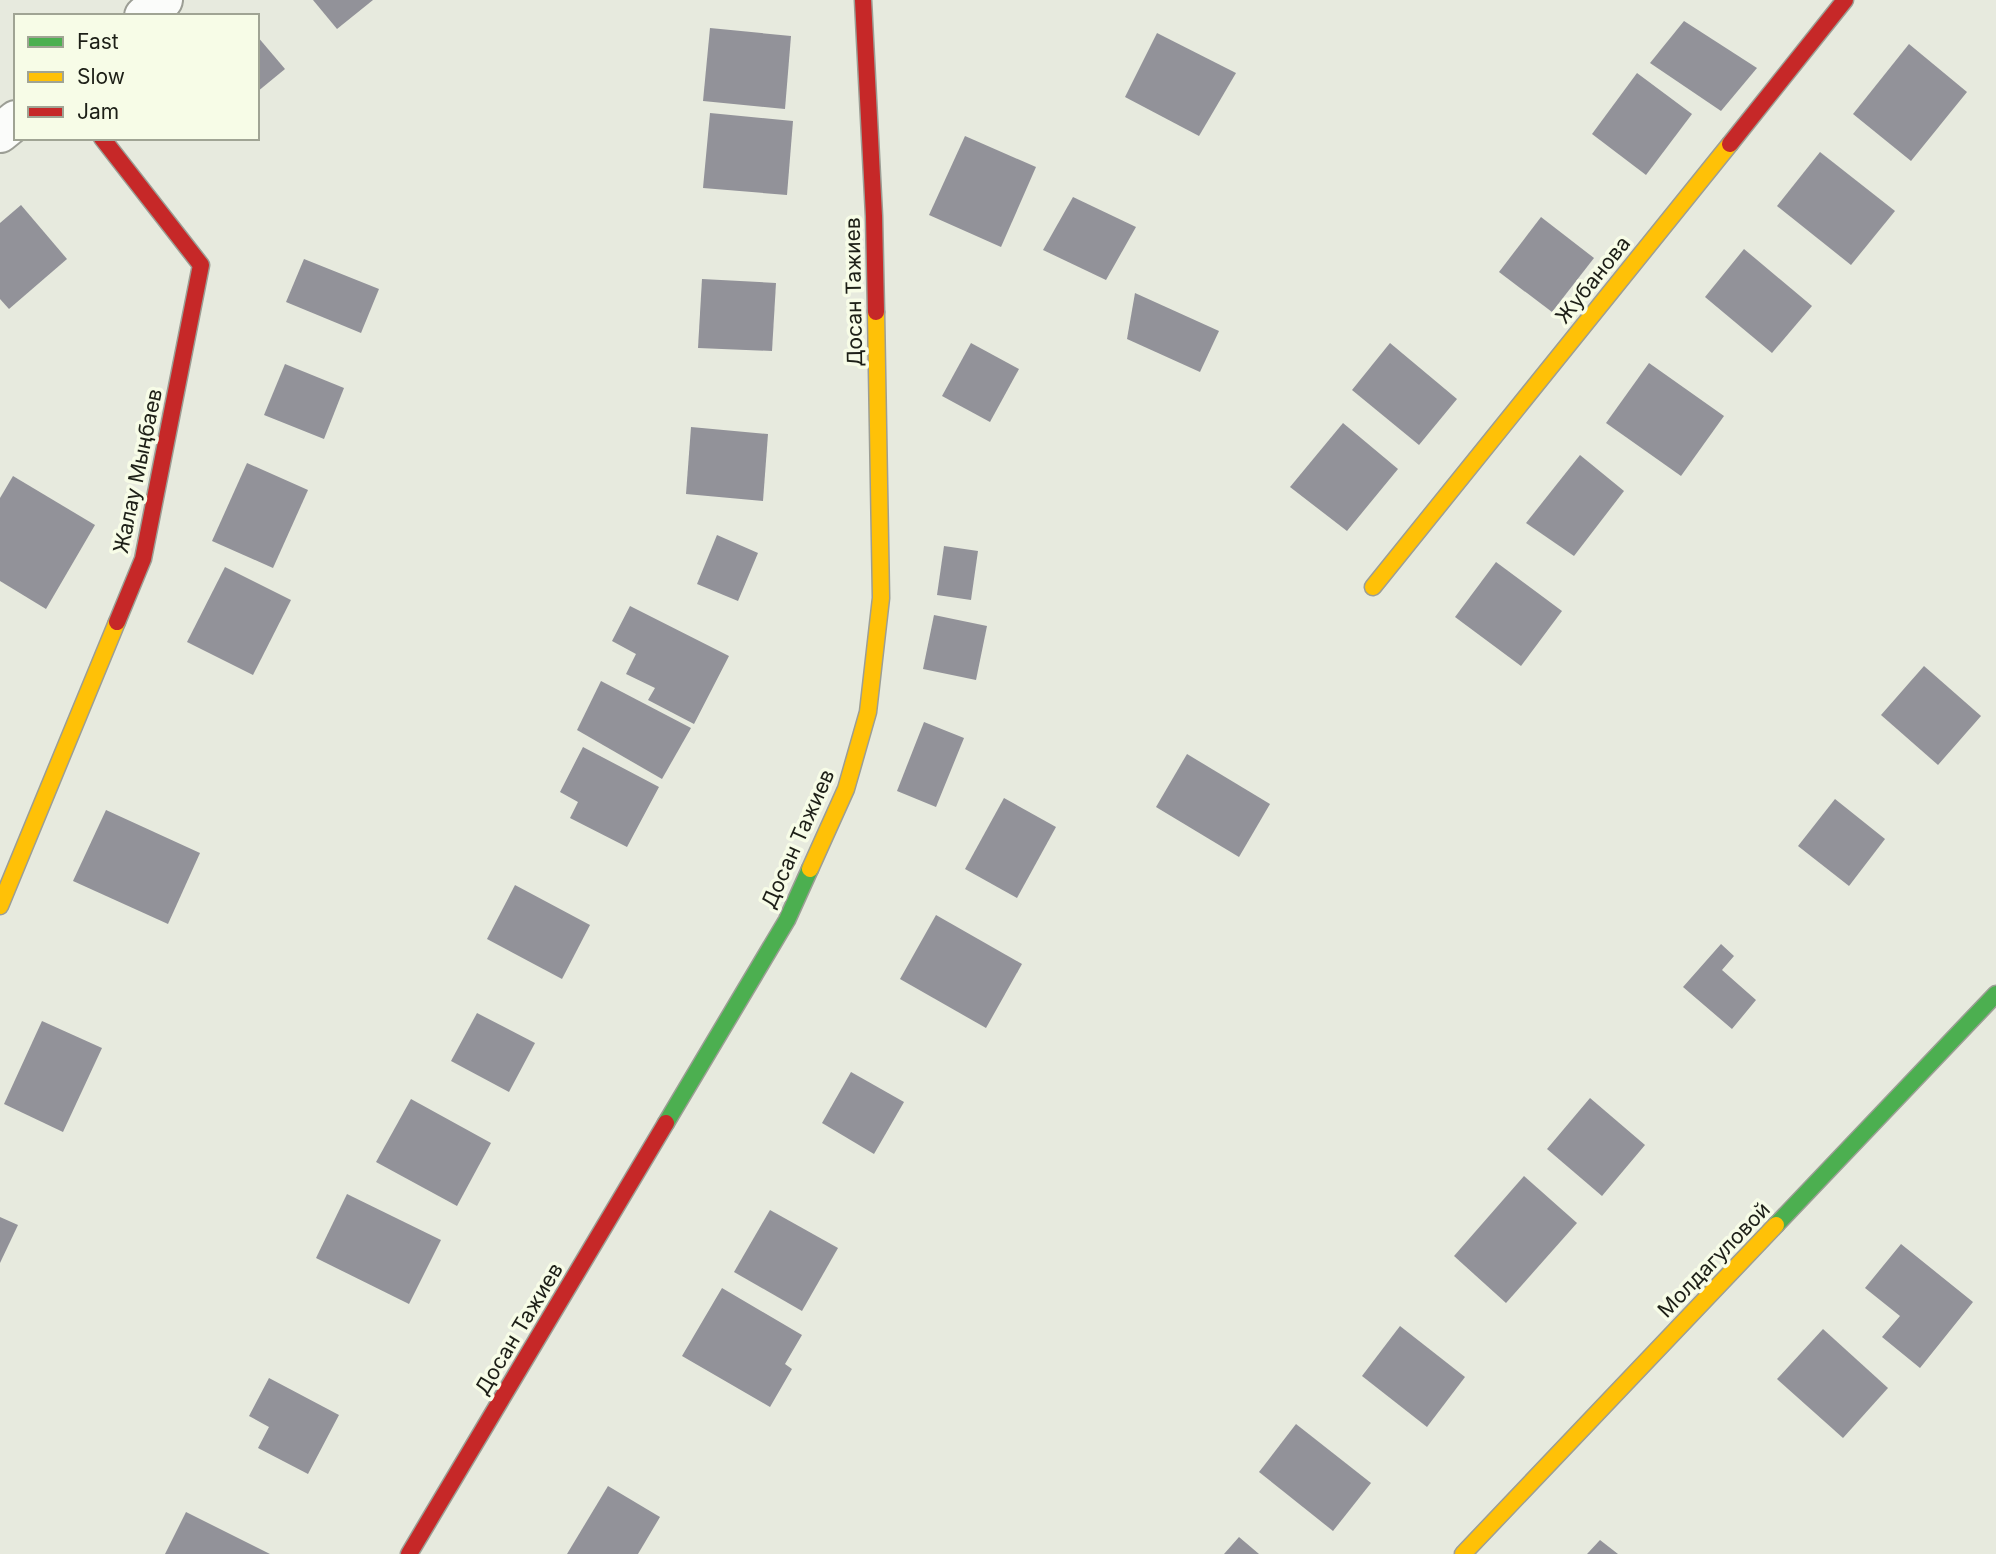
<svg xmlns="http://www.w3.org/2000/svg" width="1996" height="1554" viewBox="0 0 1996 1554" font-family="Inter,sans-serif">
<rect width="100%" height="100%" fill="#e7eade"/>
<g fill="#929299">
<path d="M313 0H373L337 29Z"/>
<path d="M1684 21 1757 68 1721 111 1650 63Z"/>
<path d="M710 28 791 36 785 109 703 101Z"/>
<path d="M1157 33 1236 73 1199 136 1125 97Z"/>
<path d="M257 36 285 69 257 92Z"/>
<path d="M1909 44 1967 92 1911 161 1853 114Z"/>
<path d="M1637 73 1692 114 1646 175 1592 134Z"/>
<path d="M710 113 793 121 787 195 703 188Z"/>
<path d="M965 136 1036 167 1001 247 929 215Z"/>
<path d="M1820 152 1895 211 1851 265 1777 206Z"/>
<path d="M1073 197 1136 227 1106 280 1043 250Z"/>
<path d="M21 205 67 259 9 309 0 299V223Z"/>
<path d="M1541 217 1594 258 1552 312 1499 272Z"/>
<path d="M1744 249 1812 306 1772 353 1705 297Z"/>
<path d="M304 259 379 289 361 333 286 302Z"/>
<path d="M702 279 776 283 772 351 698 348Z"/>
<path d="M1135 293 1219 331 1200 372 1127 339Z"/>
<path d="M971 343 1019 369 990 422 942 396Z"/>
<path d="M1390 343 1457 399 1419 445 1352 390Z"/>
<path d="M1649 363 1724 416 1681 476 1606 423Z"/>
<path d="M285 364 344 388 324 439 264 415Z"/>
<path d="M1343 423 1398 469 1347 531 1290 487Z"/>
<path d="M691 427 768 434 763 501 686 494Z"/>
<path d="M1580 455 1624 491 1574 556 1526 523Z"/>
<path d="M247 463 308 490 273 568 212 541Z"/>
<path d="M13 476 95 525 46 609 0 581V498Z"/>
<path d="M717 535 758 553 738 601 697 584Z"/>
<path d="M944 546 978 551 971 600 937 595Z"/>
<path d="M1496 562 1562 611 1521 666 1455 617Z"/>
<path d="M225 567 291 600 253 675 187 642Z"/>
<path d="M630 606 729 656 694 724 648 700 655 688 626 674 636 654 612 641Z"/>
<path d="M934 615 987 626 976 680 923 669Z"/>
<path d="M1924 666 1981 716 1938 765 1881 715Z"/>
<path d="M601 681 691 728 662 779 577 730Z"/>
<path d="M924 722 964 738 936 807 897 791Z"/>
<path d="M583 747 659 787 627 847 570 818 578 802 560 792Z"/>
<path d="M1187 754 1270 804 1239 857 1156 807Z"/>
<path d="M1004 798 1056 827 1017 898 965 869Z"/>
<path d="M1835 799 1885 839 1849 886 1798 846Z"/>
<path d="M106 810 200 853 168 924 73 881Z"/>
<path d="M515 885 590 925 562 979 487 939Z"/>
<path d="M936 915 1022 964 986 1028 900 979Z"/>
<path d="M1721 944 1734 956 1722 970 1756 1000 1732 1029 1683 987Z"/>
<path d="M477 1013 535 1043 509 1092 451 1061Z"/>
<path d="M42 1021 102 1048 63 1132 4 1104Z"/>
<path d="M851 1072 904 1102 874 1154 822 1123Z"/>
<path d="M1590 1098 1645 1145 1602 1196 1547 1149Z"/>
<path d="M411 1099 491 1143 457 1206 376 1162Z"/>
<path d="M1524 1176 1577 1223 1506 1303 1454 1256Z"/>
<path d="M347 1194 441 1240 409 1304 316 1258Z"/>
<path d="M770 1210 838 1248 802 1311 734 1272Z"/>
<path d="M0 1217 18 1225 0 1263Z"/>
<path d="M1901 1244 1973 1302 1920 1368 1882 1337 1900 1316 1865 1288Z"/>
<path d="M722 1288 802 1335 785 1364 792 1369 770 1407 682 1356Z"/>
<path d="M1400 1326 1465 1377 1427 1427 1362 1376Z"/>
<path d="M1823 1329 1888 1388 1843 1438 1777 1379Z"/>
<path d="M269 1378 339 1415 308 1474 258 1448 269 1427 249 1416Z"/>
<path d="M1296 1424 1371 1483 1333 1531 1259 1472Z"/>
<path d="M608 1486 660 1517 638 1554H567Z"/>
<path d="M186 1512 270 1554H165Z"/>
<path d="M1239 1537 1259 1554H1224Z"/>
<path d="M1600 1540 1618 1554H1587Z"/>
</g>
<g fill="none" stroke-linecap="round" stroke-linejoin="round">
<g stroke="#9c9e95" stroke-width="42">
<g id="street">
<path d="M144 16 163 0"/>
<path d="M0 133 16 120"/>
</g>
</g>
<g stroke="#9c9e95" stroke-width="19">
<g id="fast">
<path d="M666 1123 787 920 810 869"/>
<path d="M1776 1225 1996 994"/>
</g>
</g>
<g stroke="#9c9e95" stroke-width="19">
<g id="slow">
<path d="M1373 587 1730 144"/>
<path d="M810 869 846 789 868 712 881 598 876 312"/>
<path d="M0 906 117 622"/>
<path d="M1463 1554 1776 1225"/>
</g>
</g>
<g stroke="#9c9e95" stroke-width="19">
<g id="jam">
<path d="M863 0 874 216 876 312"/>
<path d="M102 138 201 265 143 559 117 622"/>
<path d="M1730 144 1845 0"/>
<path d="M409 1554 666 1123"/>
</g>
</g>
<use href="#street" stroke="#fbfcfa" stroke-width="38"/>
<use href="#fast" stroke="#4caf50" stroke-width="16"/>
<use href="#slow" stroke="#ffc107" stroke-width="16"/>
<use href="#jam" stroke="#c62828" stroke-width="16"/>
</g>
<g text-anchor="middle" stroke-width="7" stroke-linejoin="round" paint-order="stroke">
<g font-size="21" fill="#1d1f17" stroke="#f7fce7">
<text transform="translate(1593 280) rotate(-51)" y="7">Жубанова</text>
<text transform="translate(854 292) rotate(-91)" y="7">Досан Тажиев</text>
<text transform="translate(138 471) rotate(-78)" y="7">Жалау Мыңбаев</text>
<text transform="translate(798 839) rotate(-66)" y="7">Досан Тажиев</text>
<text transform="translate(1714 1260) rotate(-46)" y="7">Молдагуловой</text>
<text transform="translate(519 1329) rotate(-59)" y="7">Досан Тажиев</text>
</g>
</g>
<rect x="14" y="14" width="245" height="126" fill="#f7fce7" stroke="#a0a494" stroke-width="2"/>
<rect x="28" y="37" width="35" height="10" fill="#4caf50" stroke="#a0a494" stroke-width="2"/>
<text x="77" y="49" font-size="21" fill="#1d1f17">Fast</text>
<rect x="28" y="72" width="35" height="10" fill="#ffc107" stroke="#a0a494" stroke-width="2"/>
<text x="77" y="84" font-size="21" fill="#1d1f17">Slow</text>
<rect x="28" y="107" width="35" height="10" fill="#c62828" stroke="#a0a494" stroke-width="2"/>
<text x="77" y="119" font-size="21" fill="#1d1f17">Jam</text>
</svg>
